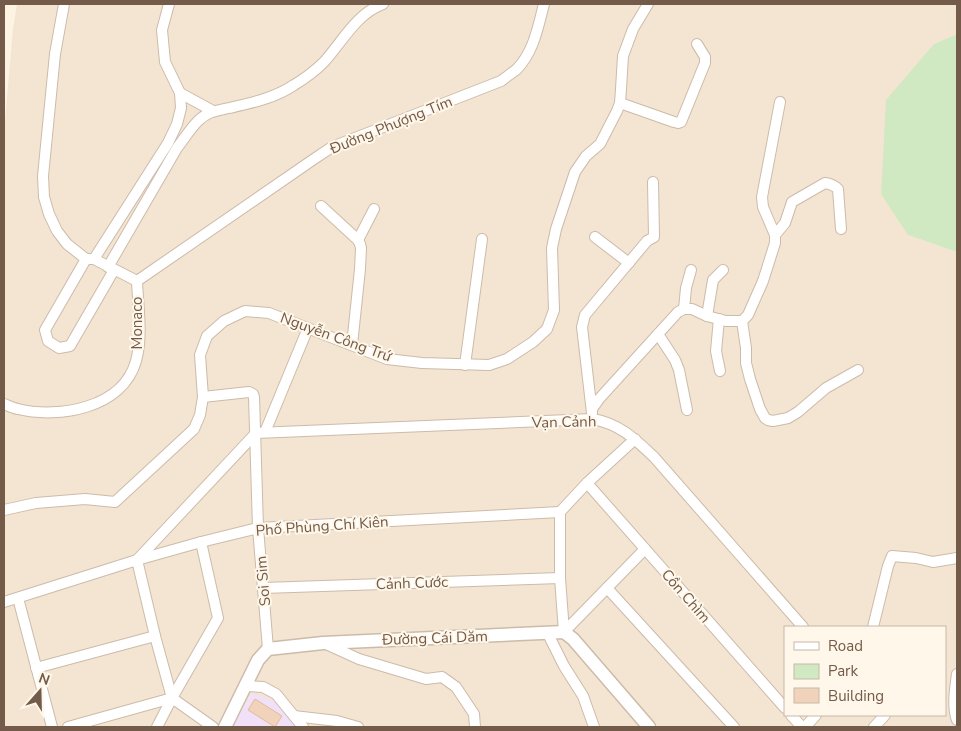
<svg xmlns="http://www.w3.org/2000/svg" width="961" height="731" viewBox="0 0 961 731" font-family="'Nunito Sans',sans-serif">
<rect width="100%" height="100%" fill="#fcf3e3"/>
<path fill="#f3e5d2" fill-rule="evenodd" d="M17 4H957V34L934 44 908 235 957 252V727H298L252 693 232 727H4V132L13 29ZM785 627H945V715H785Z"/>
<path fill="#f0e0f8" d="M252 693 275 701 282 706 298 727H232Z"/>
<path fill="#d0e9c2" d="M957 34V252L908 235 881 194 886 100 934 44Z"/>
<path fill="#f1d3bb" stroke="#e3ba9c" d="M255 699 282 716 275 727 248 710Z"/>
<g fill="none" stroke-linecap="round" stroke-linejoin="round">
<g stroke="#cdbbaa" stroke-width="12">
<g id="minor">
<path d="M64 4 55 54 43 176 44 197 49 214 57 231 67 244 86 259H94L137 281"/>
<path d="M180 93 213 111"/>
<path d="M620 103 674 122 678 123 681 122 705 63V57L697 44"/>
<path d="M321 206 358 240 360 244 361 248 360 269 352 345"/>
<path d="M775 235 785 223 792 202 825 183C831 184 834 185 838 189L841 229"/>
<path d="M595 237 629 263"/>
<path d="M358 240 374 209"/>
<path d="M86 259 45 330 48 341 59 348 70 346 114 270"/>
<path d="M94 259 168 143 177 124 181 108 180 93 165 62 162 30 169 4"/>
<path d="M108 267 177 148C184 139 190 129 198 121 208 111 216 111 229 108 251 103 275 98 294 85 304 79 315 71 324 62 342 42 357 13 383 4"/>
<path d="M137 281 314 159 332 147 501 81C506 77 512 73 517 69 534 51 538 27 544 4"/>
<path d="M684 309 686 288 691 270"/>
<path d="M707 316 713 280 723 270"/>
<path d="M719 319 716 351 720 371"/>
<path d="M742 321 746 348V363L750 379 760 409 765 418 768 420 773 421 788 418 798 412 826 388 858 370"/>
<path d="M658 334 675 360 679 370 687 410"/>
<path d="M465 365 482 239"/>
<path d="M203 397 249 392 253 394 254 397 258 528 268 649"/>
<path d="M4 404C9 406 13 408 18 409 59 419 123 408 136 361 143 336 138 307 137 281"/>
<path d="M592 409 599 399 678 312 684 309H692L707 316 726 321H742L748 315 763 281 775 243V235L763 207 762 197 780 102"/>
<path d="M592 413 582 327 585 315 647 241 654 237 653 182"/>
<path d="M265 432 308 328"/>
<path d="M256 433 593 419C620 424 635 439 654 457L803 627"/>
<path d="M587 483 785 708"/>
<path d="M4 510 36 503 85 499 115 502 194 429 200 415 203 397 200 355 207 336 224 321 245 311 269 313 387 359 422 363 489 365 507 359 533 342 547 329 554 310 552 248 556 229 575 172 586 156 600 144 617 111 620 103 621 89 623 56 633 29 648 4"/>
<path d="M263 588 560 578"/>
<path d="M607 588 734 727"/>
<path d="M18 598 52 727"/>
<path d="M4 602 137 560 201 542 258 528 560 512"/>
<path d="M873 627 888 566 892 556 916 558 933 562 957 558"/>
<path d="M564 632 560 578V512L587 483 635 439"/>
<path d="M564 632 645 549"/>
<path d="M548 634 564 666 583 696 594 727"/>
<path d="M326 644 359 659 426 679 442 677 456 687 474 714 475 727"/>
<path d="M36 668 155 636"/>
<path d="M957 674C955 688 952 707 957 720"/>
<path d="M246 686 263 687 276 694 303 727"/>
<path d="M791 715 802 727"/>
<path d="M294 716 337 721 358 727"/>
<path d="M68 727 172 698"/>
<path d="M157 727 172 698 218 618 201 542"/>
<path d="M213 727 172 698 155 636 137 560 256 433"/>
<path d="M805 727 816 715"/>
<path d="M874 727 885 715"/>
</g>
</g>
<g stroke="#cdbbaa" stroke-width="15">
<path id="tertiary" d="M225 727 258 660 268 649 323 643 564 632 573 639 649 727"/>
</g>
<use href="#minor" stroke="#fff" stroke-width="10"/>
<use href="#tertiary" stroke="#fff" stroke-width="12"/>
</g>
<g text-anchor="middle" stroke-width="4" stroke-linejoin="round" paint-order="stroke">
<g font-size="15" fill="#735a49" stroke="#fff7e9">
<text transform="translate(391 125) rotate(-22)" y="5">Đường Phượng Tím</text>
<text transform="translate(137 323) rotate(-90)" y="5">Monaco</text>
<text transform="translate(336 337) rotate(20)" y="5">Nguyễn Công Trứ</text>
<text transform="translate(564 422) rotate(-1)" y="5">Vạn Cảnh</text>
<text transform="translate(322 526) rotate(-4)" y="5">Phố Phùng Chí Kiên</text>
<text transform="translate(263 581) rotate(-95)" y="5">Soi Sim</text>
<text transform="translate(412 583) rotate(-2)" y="5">Cảnh Cước</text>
<text transform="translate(686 596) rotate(49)" y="5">Cồn Chìm</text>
<text transform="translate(435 638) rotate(-2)" y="5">Đường Cái Dăm</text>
</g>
</g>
<rect width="961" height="731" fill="none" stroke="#735a49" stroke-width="10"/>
<rect x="784" y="626" width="162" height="90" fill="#fff7e9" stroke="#c7b8a9"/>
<rect x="794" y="642" width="25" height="8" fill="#ffffff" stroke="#c7b8a9"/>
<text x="828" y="651" font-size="15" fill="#735a49">Road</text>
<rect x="794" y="664" width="25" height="15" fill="#d0e9c2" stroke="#c7b8a9"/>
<text x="828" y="676" font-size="15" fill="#735a49">Park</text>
<rect x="794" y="688" width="25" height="15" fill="#f1d3bb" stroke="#c7b8a9"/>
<text x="828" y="701" font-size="15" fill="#735a49">Building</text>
<g transform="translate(40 691) rotate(20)" stroke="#fff7e9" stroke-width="4" paint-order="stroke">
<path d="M0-4L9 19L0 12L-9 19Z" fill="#735a49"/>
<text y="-8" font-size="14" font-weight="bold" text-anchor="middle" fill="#735a49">N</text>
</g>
</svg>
